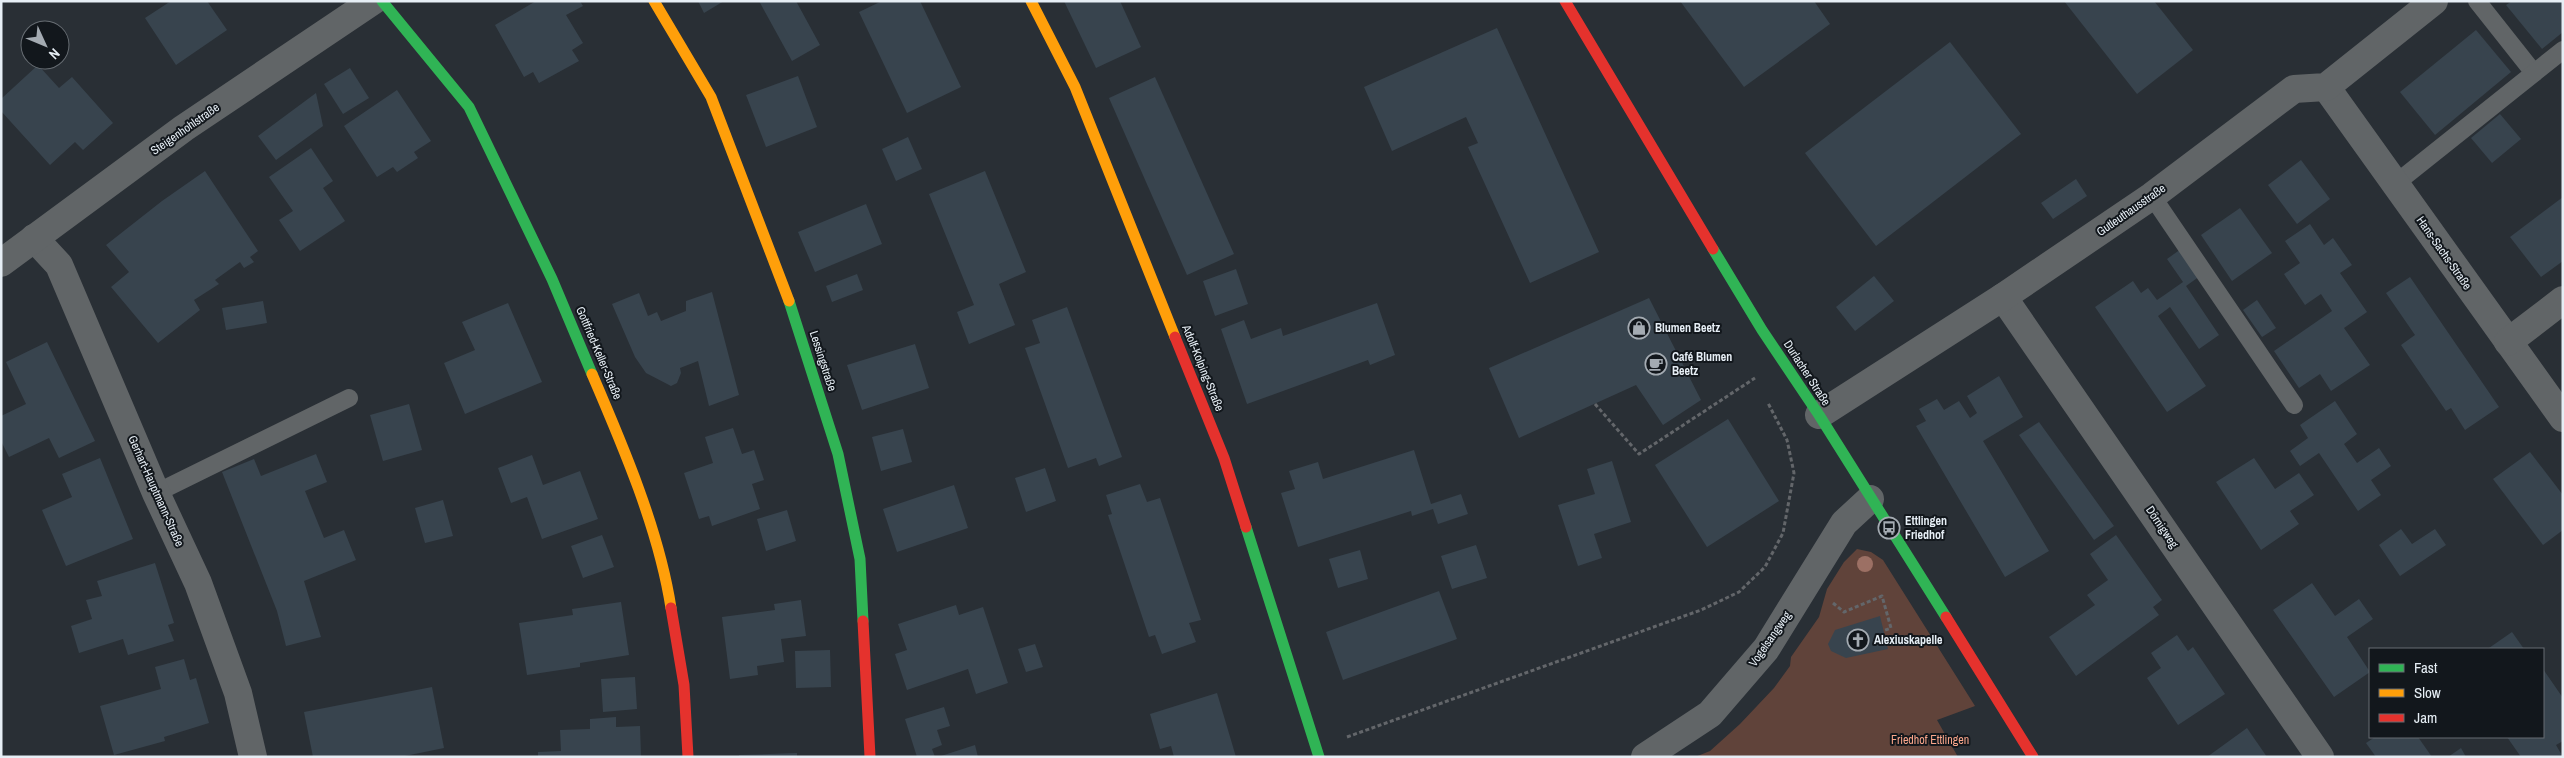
<svg xmlns="http://www.w3.org/2000/svg" width="2564" height="758" viewBox="0 0 2564 758" font-family="'Archivo Narrow',sans-serif">
<rect width="100%" height="100%" fill="#292f35"/>
<path fill="#60433a" d="M1857 549 1871 552 1883 560 1975 706 1937 720 1958 757H1695L1710 751 1740 724 1774 688 1790 666 1791 657 1819 617 1827 589 1844 562Z"/>
<g fill="#38444e">
<path d="M171 1H207L227 30 176 65 145 18Z"/>
<path d="M536 1H580L583 6 566 15 583 43 572 50 579 61 539 83 533 72 524 77 495 25Z"/>
<path d="M698 1H724L704 13Z"/>
<path d="M759 1H796L820 45 792 61Z"/>
<path d="M882 1H920L961 87 907 113 859 12Z"/>
<path d="M1064 1H1120L1141 47 1096 68Z"/>
<path d="M1680 1H1814L1830 24 1744 87Z"/>
<path d="M2064 1H2154L2193 50 2137 94Z"/>
<path d="M2512 1H2563V32L2542 49 2506 5Z"/>
<path d="M1497 28 1599 252 1530 283 1468 147 1478 143 1466 117 1392 151 1364 87Z"/>
<path d="M2476 30 2511 72 2435 135 2400 92Z"/>
<path d="M1950 42 2021 134 1876 246 1805 153Z"/>
<path d="M38 65 59 88 72 77 113 123 83 150 75 142 50 165 1 111V99Z"/>
<path d="M350 68 369 98 343 114 324 84Z"/>
<path d="M798 76 817 127 766 147 746 95Z"/>
<path d="M1155 77 1234 254 1187 275 1109 98Z"/>
<path d="M397 90 431 141 414 152 418 158 397 172 393 167 377 177 344 126Z"/>
<path d="M316 93 323 126 276 160 258 136Z"/>
<path d="M2500 114 2521 139 2492 163 2471 138Z"/>
<path d="M908 137 922 169 896 181 882 149Z"/>
<path d="M311 148 333 181 323 188 345 221 300 251 279 220 293 211 269 177Z"/>
<path d="M2301 160 2330 199 2297 224 2268 185Z"/>
<path d="M205 171 258 251 250 257 254 262 244 268 240 262 215 280 219 284 194 300 200 310 158 343 111 287 129 272 106 245 162 201Z"/>
<path d="M985 171 1026 272 999 284 1015 325 969 344 957 312 974 305 929 194Z"/>
<path d="M2076 179 2087 196 2053 219 2041 203Z"/>
<path d="M2563 197V261L2541 277 2510 237Z"/>
<path d="M866 204 882 244 815 272 798 232Z"/>
<path d="M2240 208 2272 253 2232 281 2201 235Z"/>
<path d="M2310 224 2324 245 2333 238 2352 265 2340 273 2367 312 2344 328 2370 365 2331 391 2320 374 2299 388 2274 351 2332 311 2321 294 2305 305 2284 274 2300 263 2285 241Z"/>
<path d="M2181 249 2200 276 2186 286 2219 335 2199 349 2170 307 2158 316 2206 386 2167 412 2095 307 2133 281 2141 293 2148 288 2157 300 2163 296 2183 282 2167 259Z"/>
<path d="M1236 269 1248 304 1215 316 1203 281Z"/>
<path d="M857 274 863 290 832 302 826 286Z"/>
<path d="M1874 276 1894 301 1855 331 1836 307Z"/>
<path d="M2410 277 2499 407 2465 430 2451 408 2446 411 2401 345 2415 335 2386 293Z"/>
<path d="M712 292 739 395 709 406 698 361 680 368 681 373 677 383 671 386 646 373 635 357 612 304 639 293 648 316 657 312 661 321 686 311V301Z"/>
<path d="M1649 298 1701 400 1663 425 1636 385 1519 438 1489 368Z"/>
<path d="M2257 300 2276 328 2262 337 2243 310Z"/>
<path d="M263 301 267 323 226 330 222 308Z"/>
<path d="M508 303 542 382 465 414 444 363 475 350 462 322Z"/>
<path d="M1377 303 1395 355 1370 365 1368 360 1247 404 1221 329 1244 320 1251 339 1281 328 1283 336Z"/>
<path d="M1067 307 1122 457 1099 466 1096 458 1068 468 1025 348 1040 343 1032 320Z"/>
<path d="M47 342 95 441 59 458 49 438 9 457 1 441V416L26 404 6 362Z"/>
<path d="M915 344 929 388 862 410 847 365Z"/>
<path d="M1999 376 2023 417 1983 441 2049 551 2005 577 1916 426 1926 421 1919 409 1937 399 1944 410 1959 401 1970 418 1977 413 1967 396Z"/>
<path d="M2335 401 2357 434 2344 444 2357 463 2379 448 2391 466 2371 480 2381 495 2358 511 2319 453 2300 466 2290 451 2308 438 2300 425Z"/>
<path d="M409 404 422 450 383 461 370 415Z"/>
<path d="M1728 419 1779 501 1707 547 1655 465Z"/>
<path d="M2039 422 2114 526 2094 540 2019 435Z"/>
<path d="M733 428 742 454 754 450 764 480 752 484 760 509 712 526 709 516 699 519 684 473 713 463 705 437Z"/>
<path d="M903 429 912 462 881 471 872 437Z"/>
<path d="M1414 450 1431 504 1461 494 1468 514 1438 524 1433 509 1412 516 1411 511 1298 547 1281 493 1295 489 1289 471 1318 462 1323 479Z"/>
<path d="M2530 452 2563 495V530L2543 545 2493 479Z"/>
<path d="M316 454 327 482 305 491 324 538 344 530 356 560 304 581 321 637 286 646 277 611 222 472 254 459 261 476Z"/>
<path d="M532 455 543 485 580 471 598 519 542 539 527 497 511 503 498 468Z"/>
<path d="M100 458 133 539 66 566 42 510 72 497 62 474Z"/>
<path d="M2254 458 2275 489 2299 473 2314 495 2290 511 2299 524 2261 550 2216 482Z"/>
<path d="M1612 461 1631 522 1594 534 1602 558 1578 566 1558 505 1595 494 1587 469Z"/>
<path d="M1045 468 1056 501 1026 512 1015 478Z"/>
<path d="M1140 484 1147 502 1160 498 1201 620 1189 623 1196 642 1162 654 1155 635 1149 637 1108 515 1112 514 1106 495Z"/>
<path d="M954 485 968 528 897 552 883 509Z"/>
<path d="M443 500 453 536 425 543 415 508Z"/>
<path d="M787 510 796 541 766 551 757 519Z"/>
<path d="M2401 529 2412 544 2435 529 2446 545 2400 576 2379 545Z"/>
<path d="M602 535 614 567 583 578 571 546Z"/>
<path d="M2116 535 2162 600 2153 607 2159 615 2076 676 2049 637 2095 605 2087 595 2108 580 2090 554Z"/>
<path d="M1476 545 1487 578 1452 589 1441 556Z"/>
<path d="M1360 550 1368 579 1338 588 1329 559Z"/>
<path d="M155 563 174 623 168 625 174 641 128 655 123 639 79 653 71 626 92 619 86 600 102 596 97 581Z"/>
<path d="M2312 583 2335 616 2359 599 2373 619 2347 637 2370 672 2334 697 2273 610Z"/>
<path d="M1439 591 1457 639 1343 680 1326 632Z"/>
<path d="M801 600 806 636 781 639 784 662 757 666 758 675 730 679 722 617 775 610 774 604Z"/>
<path d="M621 602 629 655 580 663V667L527 675 519 623 573 615 572 609Z"/>
<path d="M956 605 959 615 983 607 1008 683 976 694 968 669 907 690 895 654 907 650 898 624Z"/>
<path d="M1880 616 1888 649 1846 658 1831 651 1828 644 1835 630Z"/>
<path d="M2512 632 2524 649H2490L2489 648Z"/>
<path d="M2177 635 2188 651 2193 647 2225 694 2178 725 2147 678 2161 668 2151 653Z"/>
<path d="M1035 644 1043 667 1026 672 1018 649Z"/>
<path d="M830 650 831 687 796 688 795 651Z"/>
<path d="M184 659 190 680 196 678 209 723 164 737 165 741 114 755 100 706 161 689 155 667Z"/>
<path d="M2543 669 2563 698V741L2556 745 2563 757H2521L2507 737H2543Z"/>
<path d="M635 677 637 709 603 712 601 679Z"/>
<path d="M432 687 444 748 400 757H313L304 712Z"/>
<path d="M1217 693 1236 757H1174L1171 746 1160 749 1150 714Z"/>
<path d="M944 707 950 726 937 730 942 745 932 749 935 757H917L905 719Z"/>
<path d="M616 717V727L640 726 641 757H538V752L561 751 560 730 590 729V719Z"/>
<path d="M2247 728 2267 757H2207Z"/>
<path d="M2375 737H2418L2432 757H2376L2366 743Z"/>
<path d="M975 745 978 757H941V756Z"/>
<path d="M2461 748 2466 757H2448Z"/>
<path d="M797 753V757H739V755Z"/>
</g>
<g fill="none" stroke-linecap="round" stroke-linejoin="round">
<g stroke="#63666a" stroke-width="3" stroke-dasharray="4 2.5" stroke-linecap="butt">
<path d="M1595 404 1639 454 1755 378"/>
<path d="M1833 603 1844 612 1882 596 1891 628 1883 631"/>
<path d="M1347 737 1701 610 1739 592 1765 567 1783 533 1794 473 1787 440 1768 403"/>
</g>
<g stroke="#616567" stroke-width="18">
<path d="M2477 1 2534 73"/>
<path d="M2395 184 2563 50"/>
<path d="M2152 196 2294 405"/>
<path d="M156 493 349 398"/>
</g>
<g stroke="#616567" stroke-width="28">
<path d="M2326 87 2563 418"/>
<path d="M34 238 59 265 156 493 198 583 238 693 253 757"/>
<path d="M1 263 184 128 373 1"/>
<path d="M2003 297 2320 757"/>
<path d="M2508 342 2563 300"/>
<path d="M1819 415 2003 297 2152 196 2294 89 2326 87 2434 1"/>
<path d="M1645 757 1710 714 1766 649 1844 523 1870 499"/>
</g>
<g stroke="#30b455" stroke-width="11">
<path d="M382 1 469 107 552 279 592 374"/>
<path d="M1713 249 1762 330 1819 415 1946 617"/>
<path d="M789 301 838 454 860 559 863 621"/>
<path d="M1246 527 1319 757"/>
</g>
<g stroke="#ff9f0a" stroke-width="11">
<path d="M654 1 711 97 789 301"/>
<path d="M1031 1 1075 87 1175 337"/>
<path d="M592 374C623 446 659 530 671 608"/>
</g>
<g stroke="#e5322d" stroke-width="11">
<path d="M1565 1 1713 249"/>
<path d="M1175 337 1224 458 1246 527"/>
<path d="M671 608 684 685 688 757"/>
<path d="M1946 617 2033 757"/>
<path d="M863 621 870 757"/>
</g>
</g>
<circle fill="#9c7064" cx="1865" cy="564" r="8"/>
<defs>
<g id="shop-ring" transform="scale(1.125)"><circle r="9.5" fill="#12171c" stroke="#a4abb2" stroke-width="1.5"/><path d="M-5-2.5h2.3a2.7 3.5 0 0 1 5.4 0H5L5.5 6h-11ZM-1.5-2.5h3a1.5 2.3 0 0 0-3 0Z" fill="#a4abb2"/></g>
<g id="cafe-ring" transform="scale(1.125)"><circle r="9.5" fill="#12171c" stroke="#a4abb2" stroke-width="1.5"/><path d="M-5.5-4.5H6V0H3Q3 3.5 0 3.5H-2.5Q-5.5 3.5-5.5 0ZM3-3.2v2h1.7v-2ZM-6 4.5H4V6H-6Z" fill="#a4abb2"/></g>
<g id="bus-ring" transform="scale(1.125)"><circle r="9.5" fill="#12171c" stroke="#a4abb2" stroke-width="1.5"/><path d="M-5-6H5V4H4V6H2V4H-2V6H-4V4H-5ZM-3.5-4V0h7V-4ZM-3.5 1.2v1.5H-2V1.2ZM2 1.2v1.5H3.5V1.2Z" fill="#a4abb2"/></g>
<g id="church-ring" transform="scale(1.125)"><circle r="9.5" fill="#12171c" stroke="#a4abb2" stroke-width="1.5"/><path d="M-1.2-6h2.4v3.5h3.3v2.4h-3.3V6h-2.4V-.1h-3.3v-2.4h3.3Z" fill="#a4abb2"/></g>
</defs>
<g fill-rule="evenodd">
<use href="#shop-ring" x="1639" y="328"/>
<use href="#cafe-ring" x="1656" y="364"/>
<use href="#bus-ring" x="1889" y="528"/>
<use href="#church-ring" x="1858" y="640"/>
</g>
<g text-anchor="middle" stroke-width="4" stroke-linejoin="round" paint-order="stroke">
<g font-size="12" fill="#e6eef5" stroke="#12171c">
<text transform="translate(185 129) rotate(-35)" y="4">Steigenhohlstraße</text>
<text transform="translate(2131 210) rotate(-35)" y="4">Gutleuthausstraße</text>
<text transform="translate(2444 253) rotate(55)" y="4">Hans-Sachs-Straße</text>
<text transform="translate(599 353) rotate(67)" y="4">Gottfried-Keller-Straße</text>
<text transform="translate(823 361) rotate(72)" y="4">Lessingstraße</text>
<text transform="translate(1203 368) rotate(68)" y="4">Adolf-Kolping-Straße</text>
<text transform="translate(1807 373) rotate(57)" y="4">Durlacher Straße</text>
<text transform="translate(156 491) rotate(66)" y="4">Gerhart-Hauptmann-Straße</text>
<text transform="translate(2162 527) rotate(56)" y="4">Dörnigweg</text>
<text transform="translate(1770 639) rotate(-55)" y="4">Vogelsangweg</text>
</g>
<g font-size="12" font-weight="bold" fill="#e6eef5" stroke="#12171c" text-anchor="start">
<text x="1655" y="332">Blumen Beetz</text>
<text x="1672" y="361">Café Blumen<tspan x="1672" dy="14">Beetz</tspan></text>
<text x="1905" y="525">Ettlingen<tspan x="1905" dy="14">Friedhof</tspan></text>
<text x="1874" y="644">Alexiuskapelle</text>
</g>
<g font-size="12" fill="#faa68b" stroke="#12171c">
<text x="1930" y="744">Friedhof Ettlingen</text>
</g>
</g>
<rect width="2564" height="758" fill="none" stroke="#e6eef5" stroke-width="5"/>
<rect x="2369" y="648" width="175" height="90" fill="#12171c" stroke="#676d73"/>
<rect x="2379" y="664" width="25" height="8" fill="#30b455" stroke="#676d73"/>
<text x="2414" y="673" font-size="15" fill="#e6eef5">Fast</text>
<rect x="2379" y="689" width="25" height="8" fill="#ff9f0a" stroke="#676d73"/>
<text x="2414" y="698" font-size="15" fill="#e6eef5">Slow</text>
<rect x="2379" y="714" width="25" height="8" fill="#e5322d" stroke="#676d73"/>
<text x="2414" y="723" font-size="15" fill="#e6eef5">Jam</text>
<g transform="translate(45 45) rotate(134)"><circle r="24" fill="#12171c" stroke="#676d73"/>
<path d="M0-4L9 19L0 12L-9 19Z" fill="#a4abb2"/>
<text y="-8" font-size="14" font-weight="bold" text-anchor="middle" fill="#e6eef5">N</text>
</g>
</svg>
